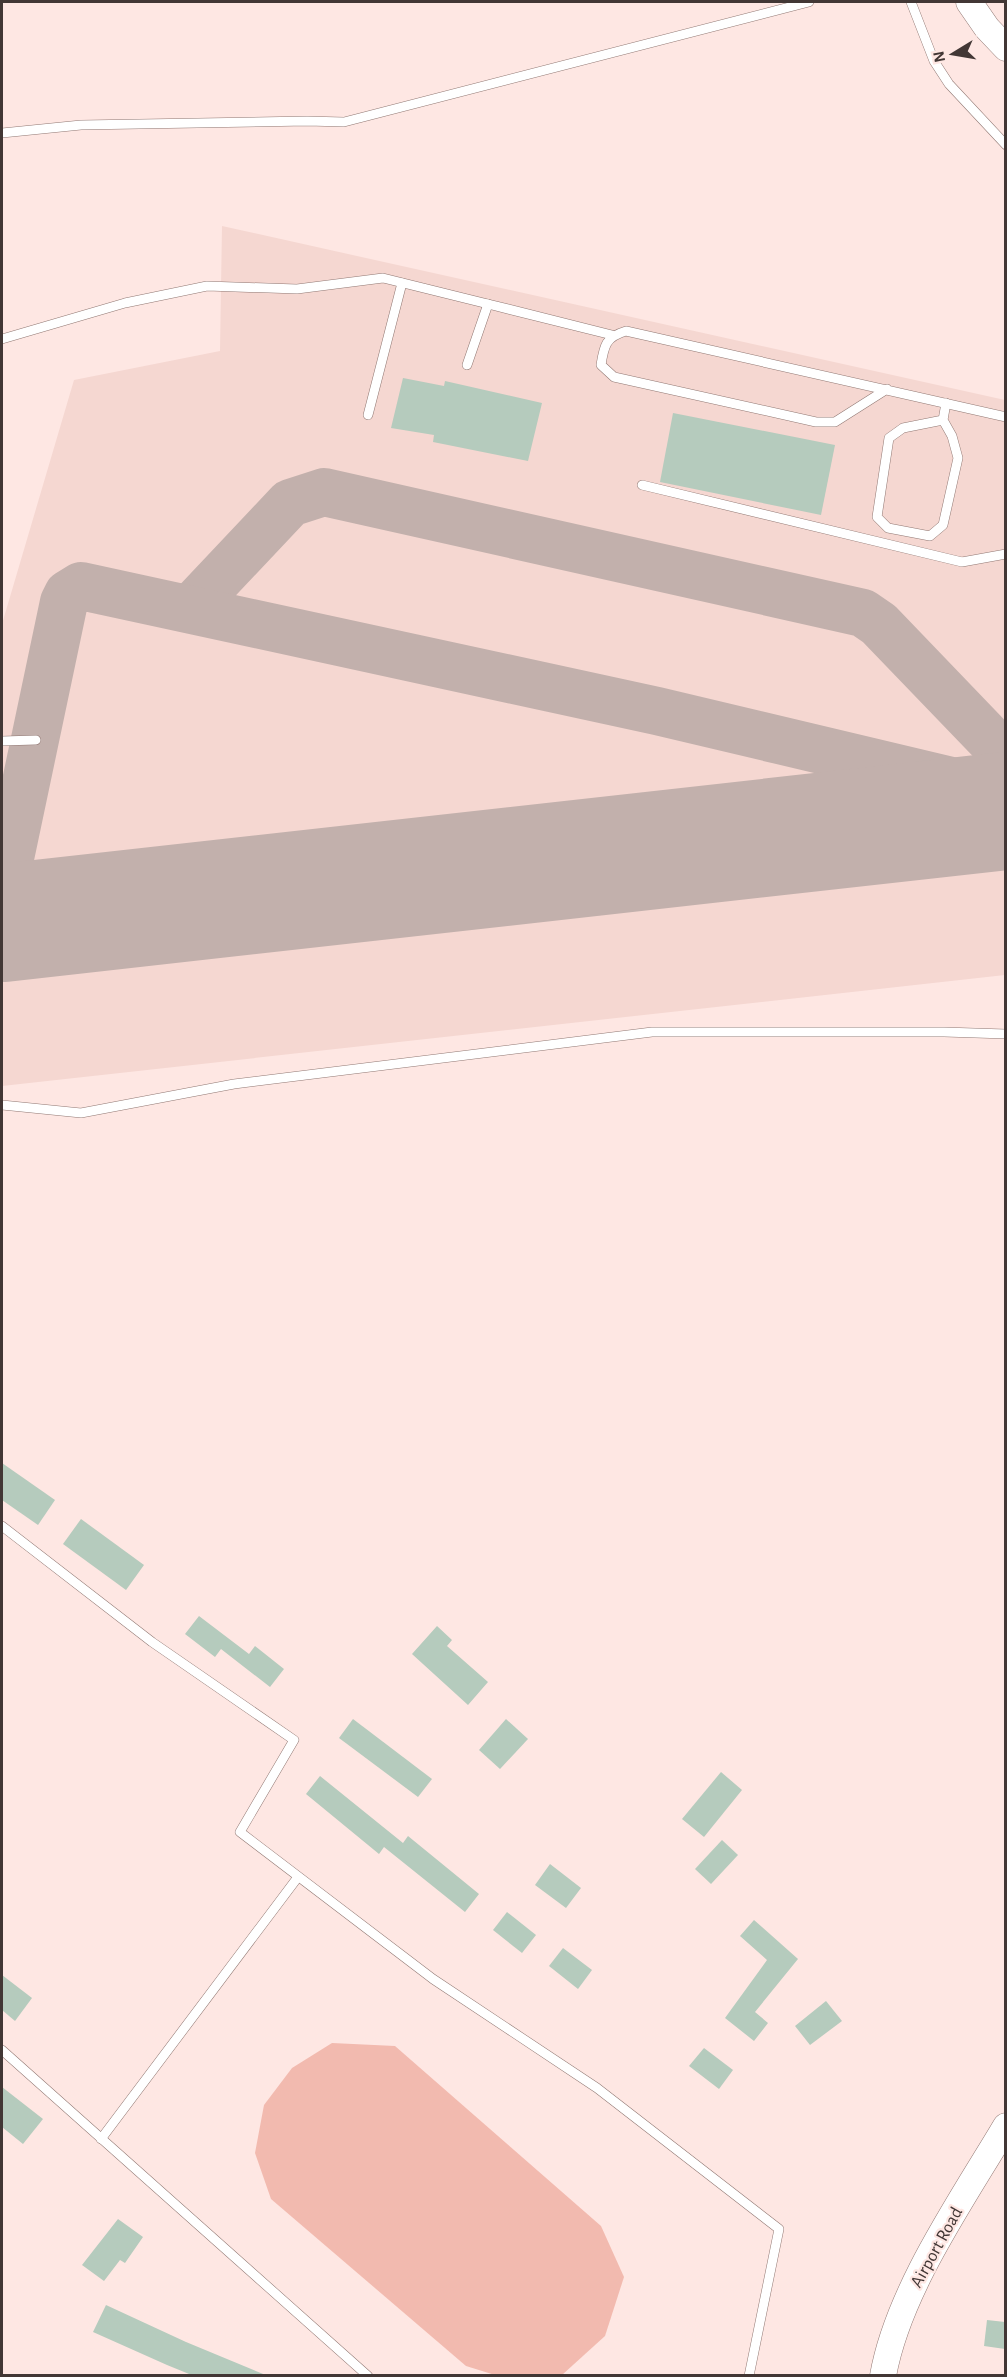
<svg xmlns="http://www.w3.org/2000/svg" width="1007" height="2377" viewBox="0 0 1007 2377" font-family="'Alegreya Sans',sans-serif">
<rect width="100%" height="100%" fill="#fee7e3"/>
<path fill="#f5d7d1" d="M222 226 1005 400V975L2 1086V624L74 380 220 351Z"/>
<path fill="#f2baaf" d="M332 2043 395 2046 601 2226 624 2277 605 2336 562 2375H495L466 2366 271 2199 255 2153 264 2105 292 2068Z"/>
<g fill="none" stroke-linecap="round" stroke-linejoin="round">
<g stroke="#c2b0ac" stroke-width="48">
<path d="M191 608 290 503 324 492 863 613 879 624 1006 756"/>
<path d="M2 896 64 602 68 594 81 586 657 711 1006 794"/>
</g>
<path stroke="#c2b0ac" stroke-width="118" d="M2 923 1006 811"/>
</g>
<g fill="#b5cbbd">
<path d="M403 378 444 386 445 381 542 403 528 461 433 442 434 435 391 428Z"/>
<path d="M673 413 835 445 821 515 660 482Z"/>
<path d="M2 1463 55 1500 38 1525 2 1500Z"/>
<path d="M81 1519 144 1565 126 1590 63 1544Z"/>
<path d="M199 1616 249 1654 255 1646 284 1669 270 1687 221 1649 215 1657 185 1634Z"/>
<path d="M437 1626 452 1640 447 1646 488 1682 468 1705 412 1654Z"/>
<path d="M353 1719 432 1779 418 1797 339 1738Z"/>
<path d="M506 1719 528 1739 500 1769 479 1750Z"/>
<path d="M721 1772 742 1790 704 1837 682 1819Z"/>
<path d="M320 1776 403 1843 408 1836 479 1894 465 1912 384 1847 379 1854 306 1794Z"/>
<path d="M722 1840 738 1855 711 1884 695 1869Z"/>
<path d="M550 1864 581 1888 566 1908 535 1885Z"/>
<path d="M507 1912 536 1935 522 1953 493 1930Z"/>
<path d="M754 1920 798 1959 755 2012 768 2023 754 2041 725 2018 767 1960 740 1936Z"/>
<path d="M563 1948 592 1970 578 1989 549 1966Z"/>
<path d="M2 1975 32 1998 15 2021 2 2010Z"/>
<path d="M826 2001 842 2021 810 2045 795 2026Z"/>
<path d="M704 2048 733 2070 719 2089 689 2066Z"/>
<path d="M2 2087 43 2119 23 2144 2 2127Z"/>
<path d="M118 2219 143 2237 125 2263 120 2260 104 2281 82 2265Z"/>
<path d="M106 2305 186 2342 268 2376H194L167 2365 93 2332Z"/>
<path d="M987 2320 1005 2322V2349L984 2346Z"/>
</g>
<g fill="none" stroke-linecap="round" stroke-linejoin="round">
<g stroke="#917873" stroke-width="10">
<g id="lane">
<path d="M911 2 934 61 949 84 1006 145"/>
<path d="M2 133 81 125 307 121 344 122 809 2"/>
<path d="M2 339 125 303 207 286 297 289 383 278 488 304"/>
<path d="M467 365 488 304 612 335"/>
<path d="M887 389 835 422H816L614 377 601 365C604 345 606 337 626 331L1006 417"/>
<path d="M368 415 402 283"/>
<path d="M943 420 903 428 889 438 877 517 888 528 930 536 943 525 958 458 952 436 943 420 946 403"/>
<path d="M642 485 962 562 1006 554"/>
<path d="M2 741 36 740"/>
<path d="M2 1105 81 1113 234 1084 652 1032H944L1006 1034"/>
<path d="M2 1526 152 1642 294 1740 240 1832 433 1979 597 2088 779 2229 749 2376"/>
<path d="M2 2050 368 2376"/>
<path d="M101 2139 298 1877"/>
</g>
</g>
<g stroke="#917873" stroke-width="27">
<g id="secondary">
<path d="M969 2 987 28 1006 48"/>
<path d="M883 2376C898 2291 962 2200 1006 2126"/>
</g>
</g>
<use href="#lane" stroke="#fff" stroke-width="9"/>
<use href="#secondary" stroke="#fff" stroke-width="26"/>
</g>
<g text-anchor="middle" stroke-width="4.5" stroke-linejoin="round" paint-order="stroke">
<g font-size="18" fill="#423735" stroke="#fee7e3">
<text transform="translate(936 2247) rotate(-61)" y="6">Airport Road</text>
</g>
</g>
<rect width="1007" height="2377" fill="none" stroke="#423735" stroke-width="6"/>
<g transform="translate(953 54) rotate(259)" stroke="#fee7e3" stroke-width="4.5" paint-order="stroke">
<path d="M0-4.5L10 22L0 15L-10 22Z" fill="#423735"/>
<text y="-9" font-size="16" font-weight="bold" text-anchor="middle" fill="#423735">N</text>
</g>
</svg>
